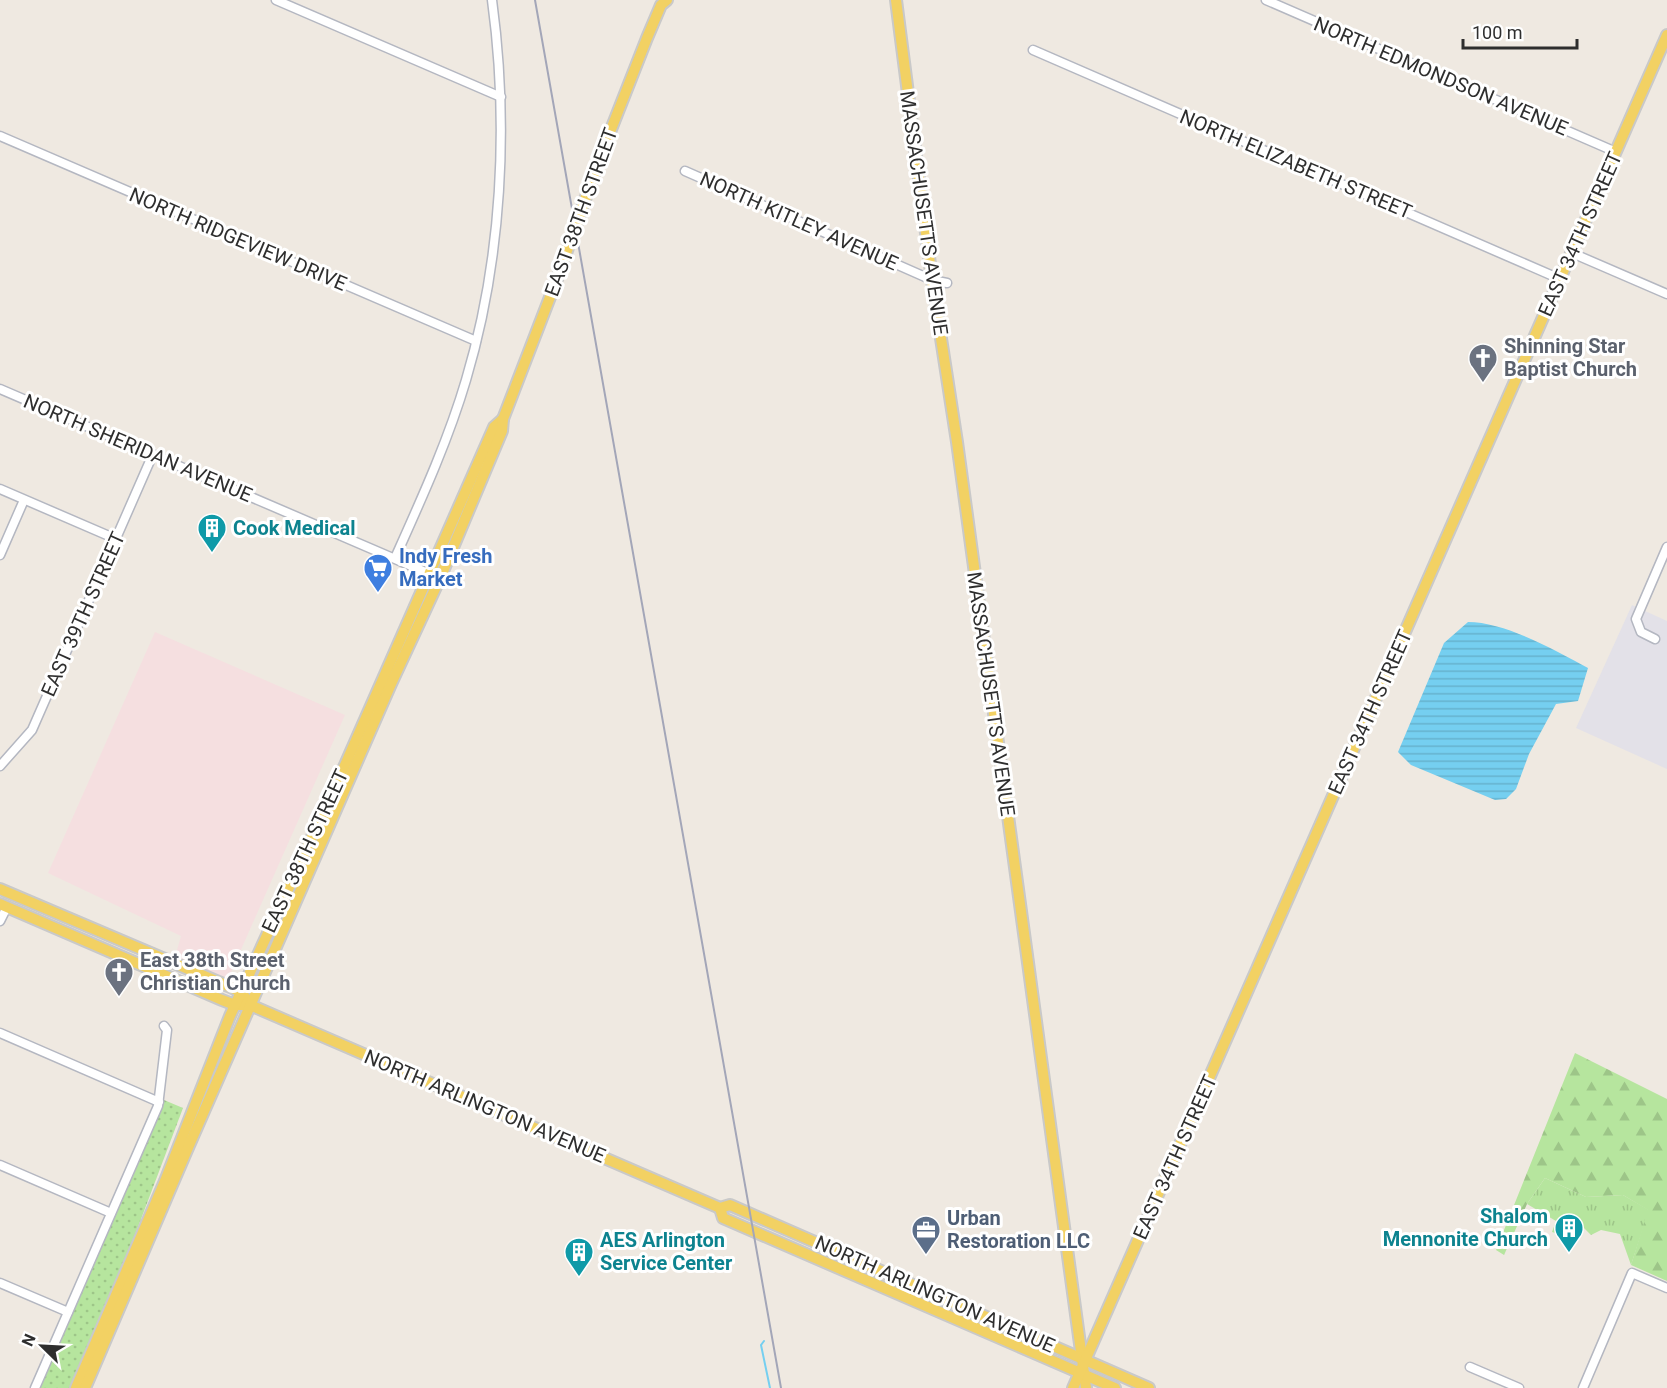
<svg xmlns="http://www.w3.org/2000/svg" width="1667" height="1388" viewBox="0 0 1667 1388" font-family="Roboto,sans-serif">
<defs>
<pattern id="grass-tufts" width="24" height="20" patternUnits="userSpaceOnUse" patternTransform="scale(1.5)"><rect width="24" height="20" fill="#b6e59e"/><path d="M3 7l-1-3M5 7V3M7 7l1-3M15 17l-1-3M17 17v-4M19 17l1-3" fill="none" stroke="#9dc588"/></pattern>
<pattern id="forest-firs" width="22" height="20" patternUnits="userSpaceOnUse" patternTransform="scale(1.5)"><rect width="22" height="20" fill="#b6e59e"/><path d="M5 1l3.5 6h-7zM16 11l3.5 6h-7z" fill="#9dc588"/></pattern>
<pattern id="park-dots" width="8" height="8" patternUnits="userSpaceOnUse" patternTransform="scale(1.5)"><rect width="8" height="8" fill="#b6e59e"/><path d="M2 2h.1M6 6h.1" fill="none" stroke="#9dc588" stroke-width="1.8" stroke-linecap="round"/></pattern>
<pattern id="water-rules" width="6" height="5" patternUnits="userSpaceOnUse" patternTransform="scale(1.5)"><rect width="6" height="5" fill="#75cff0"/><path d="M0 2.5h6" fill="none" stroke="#66b2ce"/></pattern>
</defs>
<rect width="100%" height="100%" fill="#efe9e1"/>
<path fill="#e3e1e8" d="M1632 605 1667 621V769L1576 728Z"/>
<path fill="#f5dfe0" d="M155 632 345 715 228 979 175 957 181 936 48 873Z"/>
<path fill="url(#grass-tufts)" d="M1545 1178 1586 1197 1623 1195 1649 1210 1631 1265 1620 1234 1601 1230 1591 1235 1582 1226 1565 1236 1552 1232 1556 1221 1527 1204Z"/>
<path fill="url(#forest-firs)" d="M1575 1053 1667 1099V1281L1631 1265 1648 1210 1623 1195 1586 1197 1545 1178 1527 1204 1504 1255 1496 1250Z"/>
<path fill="url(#park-dots)" d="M164 1100 183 1108 121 1272 72 1388H40Z"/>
<path fill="url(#water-rules)" d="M1468 622C1505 622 1555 650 1588 668L1578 701 1556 704 1529 754 1516 789 1506 799 1495 800 1411 765 1398 752 1444 643Z"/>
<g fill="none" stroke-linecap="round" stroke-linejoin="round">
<path stroke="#75cff0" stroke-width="2" d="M764 1341 761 1345 770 1388"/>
<g stroke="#b4b7c1" stroke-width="11">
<g id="minor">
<path d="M276 0 501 97"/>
<path d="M1266 0 1616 152"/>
<path d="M1033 50 1560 279"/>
<path d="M0 136 476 341"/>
<path d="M685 171 932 280 947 283"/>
<path d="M1572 253 1667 294"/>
<path d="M0 389 423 571 441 576"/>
<path d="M0 489 116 539"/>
<path d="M0 555 24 500"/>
<path d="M395 558C421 500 448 441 466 380 502 259 509 125 492 0"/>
<path d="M1655 639 1641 632 1636 619 1667 547"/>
<path d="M0 766 32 730 153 454"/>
<path d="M0 921 7 907"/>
<path d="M0 1033 159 1102"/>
<path d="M0 1165 111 1213"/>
<path d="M0 1283 68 1312"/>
<path d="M1470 1367 1519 1388"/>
<path d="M35 1388 158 1106 167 1030 164 1026"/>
<path d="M1583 1388 1632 1273 1667 1288"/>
</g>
</g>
<g stroke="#c9c9c9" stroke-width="14">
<g id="major">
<path d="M896 0 932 280 957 442 1086 1388"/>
<path d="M599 160 647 38 661 5 667 0"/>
<path d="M0 889 228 986 241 992 245 997"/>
<path d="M0 904 222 1000 235 1005H250L720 1208 730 1205 1149 1388"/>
<path d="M720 1208 723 1218 1115 1388"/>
<path d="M76 1388 165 1181 230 1016 345 765 494 427 503 419"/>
<path d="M85 1388 187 1150 391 684 441 576 502 431 503 419 557 279"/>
<path d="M1073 1388 1667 35"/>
</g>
</g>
<use href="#minor" stroke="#fff" stroke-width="8"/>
<use href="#major" stroke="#f2d163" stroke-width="10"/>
<path stroke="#a3a6b8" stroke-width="2" d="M535 0 781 1388"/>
<g stroke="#c9c9c9" stroke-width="14" stroke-linecap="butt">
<path id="major-bridge" d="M557 279 599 160"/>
</g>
<use href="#major-bridge" stroke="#f2d163" stroke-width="10"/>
</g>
<defs>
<g id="church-pin" transform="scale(1.5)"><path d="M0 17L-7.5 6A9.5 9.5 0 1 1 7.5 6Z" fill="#6b7280" stroke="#fff"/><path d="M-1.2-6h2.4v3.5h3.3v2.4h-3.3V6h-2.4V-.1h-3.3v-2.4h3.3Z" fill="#fff"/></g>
<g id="building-pin" transform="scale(1.5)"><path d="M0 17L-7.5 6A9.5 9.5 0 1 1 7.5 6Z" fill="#0f9aa8" stroke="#fff"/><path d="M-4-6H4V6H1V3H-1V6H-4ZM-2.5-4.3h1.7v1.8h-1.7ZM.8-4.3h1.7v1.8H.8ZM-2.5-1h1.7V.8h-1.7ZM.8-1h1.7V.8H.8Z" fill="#fff"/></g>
<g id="supermarket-pin" transform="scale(1.5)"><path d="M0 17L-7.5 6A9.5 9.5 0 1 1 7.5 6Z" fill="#3f7fe0" stroke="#fff"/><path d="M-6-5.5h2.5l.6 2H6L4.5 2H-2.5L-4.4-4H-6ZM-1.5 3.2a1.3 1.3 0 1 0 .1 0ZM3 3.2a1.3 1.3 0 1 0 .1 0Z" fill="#fff"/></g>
<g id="office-pin" transform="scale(1.5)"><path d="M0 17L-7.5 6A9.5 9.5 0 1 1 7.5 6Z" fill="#5c6f8a" stroke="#fff"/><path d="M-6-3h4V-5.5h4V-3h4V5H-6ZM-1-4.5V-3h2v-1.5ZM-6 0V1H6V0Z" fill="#fff"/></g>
</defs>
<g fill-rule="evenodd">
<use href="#church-pin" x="1483" y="358"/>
<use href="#building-pin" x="212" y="528"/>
<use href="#supermarket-pin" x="378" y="568"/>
<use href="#church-pin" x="119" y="972"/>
<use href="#building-pin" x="1569" y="1228"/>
<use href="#office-pin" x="926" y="1230"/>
<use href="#building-pin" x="579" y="1252"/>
</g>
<g text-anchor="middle" stroke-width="6" stroke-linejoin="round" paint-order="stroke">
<g font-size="20" fill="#2e2e2e" stroke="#fff">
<text transform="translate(1441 76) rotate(23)" y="7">NORTH EDMONDSON AVENUE</text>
<text transform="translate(1296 164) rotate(23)" y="7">NORTH ELIZABETH STREET</text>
<text transform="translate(581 212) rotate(-70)" y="7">EAST 38TH STREET</text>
<text transform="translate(924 213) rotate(82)" y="7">MASSACHUSETTS AVENUE</text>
<text transform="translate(799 221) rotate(24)" y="7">NORTH KITLEY AVENUE</text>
<text transform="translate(1580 234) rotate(-66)" y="7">EAST 34TH STREET</text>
<text transform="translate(238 239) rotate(23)" y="7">NORTH RIDGEVIEW DRIVE</text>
<text transform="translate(138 448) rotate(23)" y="7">NORTH SHERIDAN AVENUE</text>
<text transform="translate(83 614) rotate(-66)" y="7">EAST 39TH STREET</text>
<text transform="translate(991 694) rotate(82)" y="7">MASSACHUSETTS AVENUE</text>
<text transform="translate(1370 712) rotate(-66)" y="7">EAST 34TH STREET</text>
<text transform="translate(305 851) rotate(-65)" y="7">EAST 38TH STREET</text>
<text transform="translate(485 1106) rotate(23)" y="7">NORTH ARLINGTON AVENUE</text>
<text transform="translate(1175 1157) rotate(-66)" y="7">EAST 34TH STREET</text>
<text transform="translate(935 1294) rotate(24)" y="7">NORTH ARLINGTON AVENUE</text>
</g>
<g font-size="20" font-weight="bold" fill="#5b616d" stroke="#fff" text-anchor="start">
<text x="1504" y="353">Shinning Star<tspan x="1504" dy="23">Baptist Church</tspan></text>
<text x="140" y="967">East 38th Street<tspan x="140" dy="23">Christian Church</tspan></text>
</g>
<g font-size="20" font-weight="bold" fill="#0d838f" stroke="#fff" text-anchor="start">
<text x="233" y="535">Cook Medical</text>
<text x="1548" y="1223" text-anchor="end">Shalom<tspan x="1548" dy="23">Mennonite Church</tspan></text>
<text x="600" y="1247">AES Arlington<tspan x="600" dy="23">Service Center</tspan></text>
</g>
<g font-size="20" font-weight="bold" fill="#366cbe" stroke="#fff" text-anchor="start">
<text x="399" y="563">Indy Fresh<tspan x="399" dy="23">Market</tspan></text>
</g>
<g font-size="20" font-weight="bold" fill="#4e5e75" stroke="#fff" text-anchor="start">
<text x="947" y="1225">Urban<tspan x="947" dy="23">Restoration LLC</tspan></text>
</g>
</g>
<g transform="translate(42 1346) rotate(294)" stroke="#ffffff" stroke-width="4.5" paint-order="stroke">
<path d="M0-4.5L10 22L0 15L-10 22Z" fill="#2e2e2e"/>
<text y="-9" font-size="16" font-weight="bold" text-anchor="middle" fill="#2e2e2e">N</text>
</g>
<path d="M1463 39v9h114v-9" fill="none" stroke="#2e2e2e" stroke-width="3"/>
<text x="1472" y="39" font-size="18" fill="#2e2e2e" stroke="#ffffff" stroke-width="4.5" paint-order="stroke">100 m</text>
</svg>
